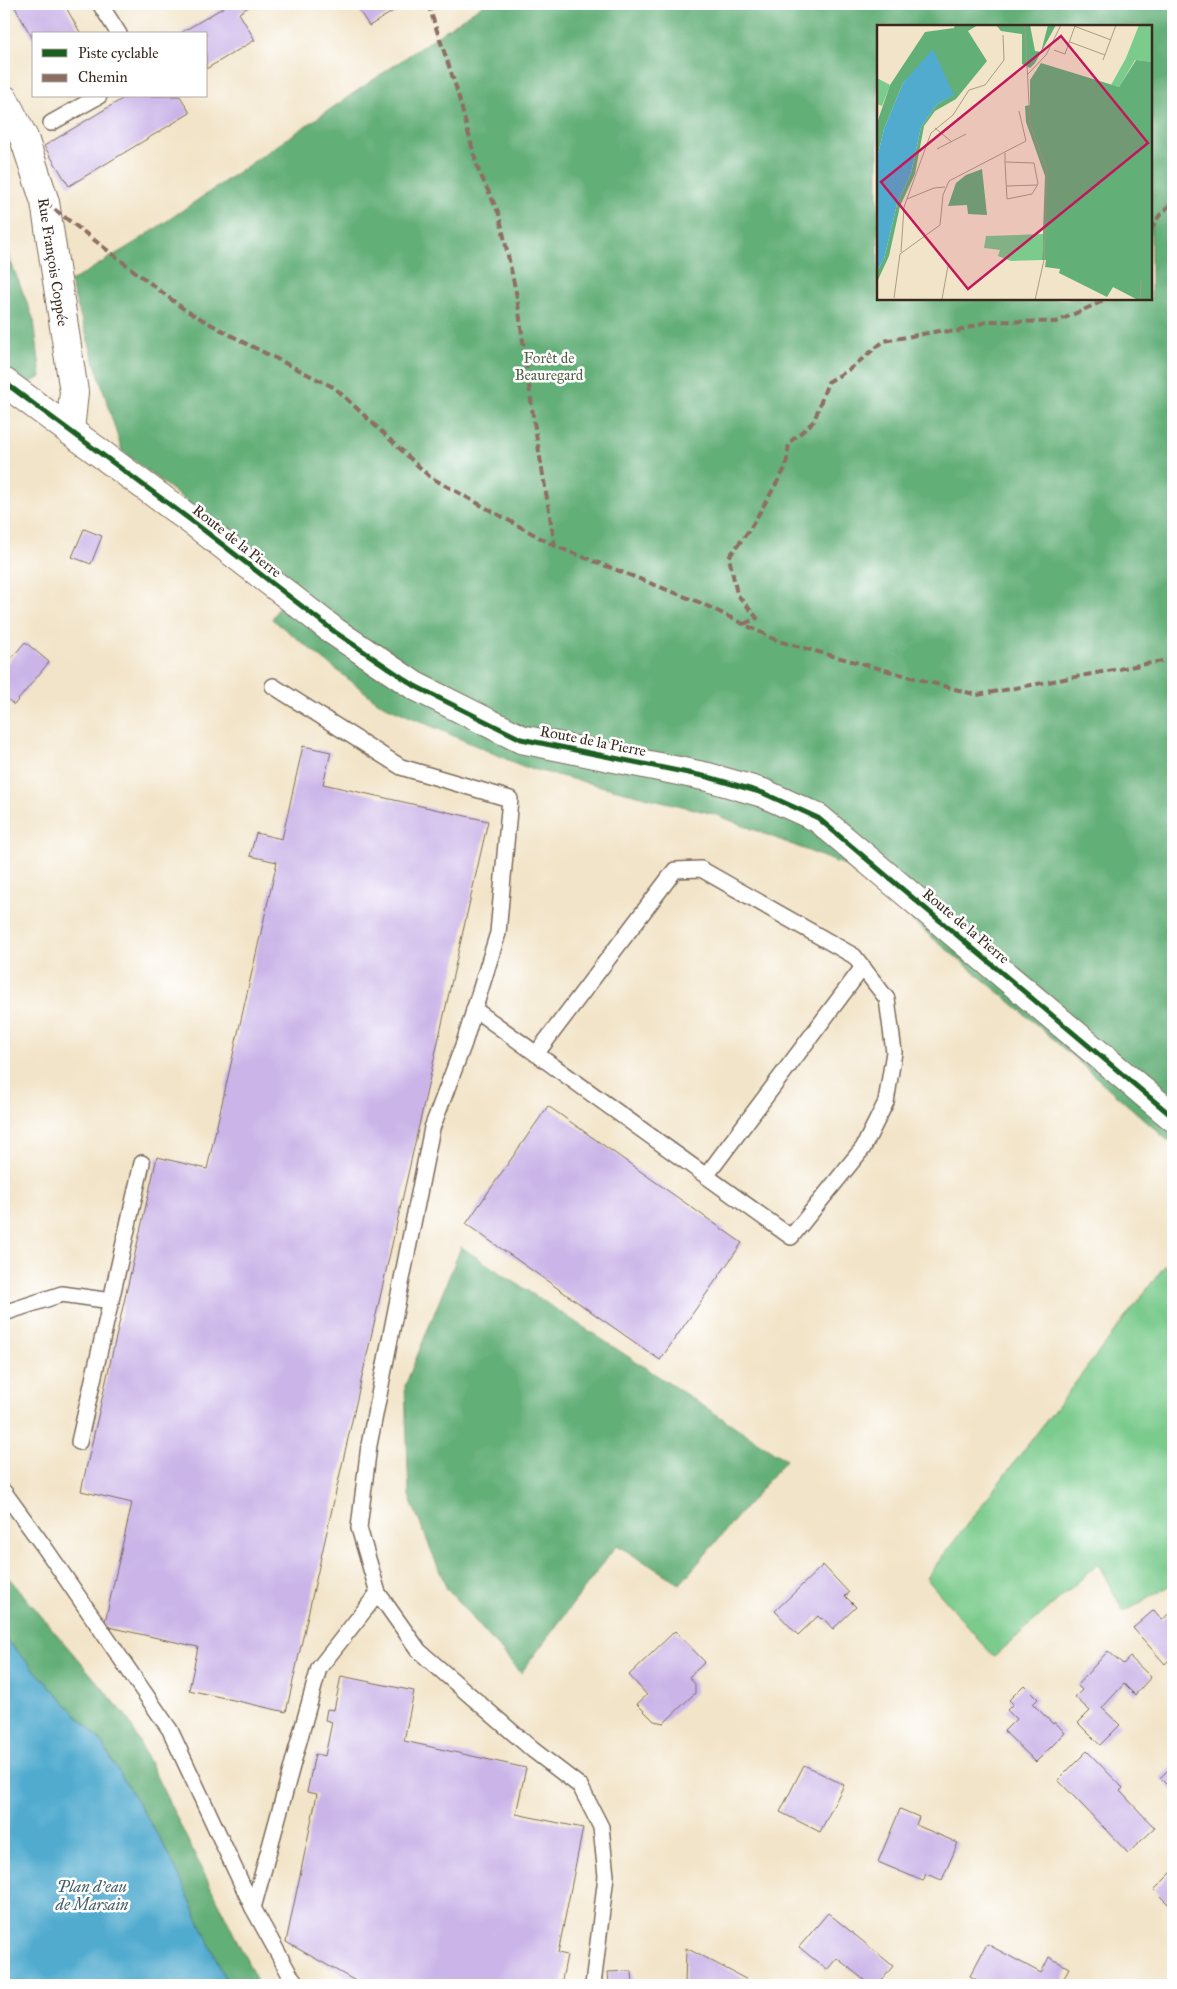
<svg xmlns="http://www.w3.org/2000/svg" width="1177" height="1989" viewBox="0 0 1177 1989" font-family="'IM FELL Great Primer',serif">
<rect width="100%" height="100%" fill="#fff"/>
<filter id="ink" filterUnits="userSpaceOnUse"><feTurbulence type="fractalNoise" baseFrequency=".02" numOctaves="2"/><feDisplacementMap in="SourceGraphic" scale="10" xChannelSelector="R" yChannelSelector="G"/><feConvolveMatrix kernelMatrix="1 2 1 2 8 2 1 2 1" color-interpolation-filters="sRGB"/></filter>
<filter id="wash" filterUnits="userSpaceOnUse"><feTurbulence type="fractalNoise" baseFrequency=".0096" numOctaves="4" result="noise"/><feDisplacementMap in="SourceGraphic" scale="20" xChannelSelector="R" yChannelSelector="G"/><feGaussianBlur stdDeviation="1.12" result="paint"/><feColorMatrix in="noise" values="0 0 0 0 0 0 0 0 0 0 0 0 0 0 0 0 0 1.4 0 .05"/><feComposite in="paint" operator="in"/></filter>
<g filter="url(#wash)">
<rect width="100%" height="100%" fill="#f2e4c8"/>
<path fill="#7acb8c" stroke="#5a7a55" d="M1173 1255V1584L1124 1612 1098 1564 994 1657 926 1578Z"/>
<g fill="#63af78" stroke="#4f6c4b" fill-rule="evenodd">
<path d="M484 4H1173V1145L1012 1003 844 865 714 814 524 767 379 703 272 619 292 584 122 451 70 282 139 240ZM878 26H1151V299H878Z"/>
<path d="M4 245 34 320 41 377 4 396Z"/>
<path d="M461 1247 786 1460 680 1584 617 1545 521 1673 447 1589 409 1496 405 1386Z"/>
<path d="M4 1572 127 1717 259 1985H228L169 1854 99 1739 4 1637Z"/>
</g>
<path fill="#51abcf" stroke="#466a76" d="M4 1637 99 1739 169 1854 228 1985H4Z"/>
<g id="blocks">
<g fill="#cbb5e8">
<path d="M13 4H64L81 34H34V41Z"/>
<path d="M229 4H254L239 13 255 40 206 69V34H179Z"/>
<path d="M355 4H405L369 26Z"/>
<path d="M127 96H180L190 113 69 186 44 146Z"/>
<path d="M84 529 102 536 91 564 72 557Z"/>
<path d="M25 642 49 662 14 705 4 696V667Z"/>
<path d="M303 746 331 752 323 784 488 821 286 1712 189 1690 198 1647 104 1626 132 1503 81 1491 157 1157 207 1169 277 862 250 856 256 833 282 839Z"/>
<path d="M548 1106 742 1243 660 1360 466 1224Z"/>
<path d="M823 1565 849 1593 845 1596 856 1607 833 1629 823 1618 821 1619 818 1616 798 1635 775 1611Z"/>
<path d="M1154 1610 1162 1620 1173 1610V1656L1165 1664 1133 1628Z"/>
<path d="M675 1631 705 1662 689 1677 695 1684V1693L664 1723 654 1721 637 1704 647 1695 629 1675Z"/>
<path d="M1108 1651 1123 1664 1130 1657 1151 1677 1135 1695 1124 1684 1102 1708 1120 1725 1100 1745 1078 1723 1090 1711 1075 1697 1082 1690 1077 1685Z"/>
<path d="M341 1676 414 1691 404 1741 526 1768 516 1814 583 1828 558 1953 567 1955 561 1985H358L359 1983 286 1942 317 1794 307 1792 315 1754 325 1756 332 1722 325 1720 327 1709 334 1710Z"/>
<path d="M1024 1685 1038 1699 1033 1704 1053 1724 1055 1722 1065 1733 1036 1762 1004 1731 1016 1719 1007 1710 1013 1704 1009 1700Z"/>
<path d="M1087 1751 1123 1788 1120 1791 1155 1828 1128 1853 1058 1780Z"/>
<path d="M804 1765 844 1785 820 1832 780 1812Z"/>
<path d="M1173 1765V1791L1160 1778Z"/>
<path d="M900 1809 919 1817 916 1825 958 1843 942 1880 926 1874 923 1881 878 1862Z"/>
<path d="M1173 1871V1909L1154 1890Z"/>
<path d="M828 1913 893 1966 878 1985H870L837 1958 827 1970 799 1947Z"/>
<path d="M987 1944 1041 1973 1049 1957 1069 1968 1060 1985H987L970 1976Z"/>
<path d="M686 1948 719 1965 757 1985H685Z"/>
<path d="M632 1971 633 1985H609L608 1972Z"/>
</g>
</g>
</g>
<g filter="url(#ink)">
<use href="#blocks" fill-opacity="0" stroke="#7b6b5a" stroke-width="1"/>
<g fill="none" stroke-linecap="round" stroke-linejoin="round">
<g stroke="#7b6b5a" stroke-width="18">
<g id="lane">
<path d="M100 4 119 34"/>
<path d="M51 123 99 96"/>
<path d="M273 686 401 767 510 799 498 933 464 1043 432 1128 369 1445 359 1528 378 1593 419 1651 533 1750 580 1786 601 1827 606 1876 593 1985"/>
<path d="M474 1009 791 1237 863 1148 886 1102 894 1052 887 999 854 956 701 869 675 870 536 1054"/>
<path d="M706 1176 863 967"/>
<path d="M4 1313 62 1294 111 1301"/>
<path d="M79 1442 142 1163"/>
<path d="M4 1492 45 1548 170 1730 253 1908 290 1975 298 1985"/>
<path d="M253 1908 319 1668 378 1593"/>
</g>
</g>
<g stroke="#7b6b5a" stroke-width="30">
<path id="street" d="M4 99 24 138 45 202 74 392 70 431"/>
</g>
<g stroke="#7b6b5a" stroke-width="30">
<path id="secondary" d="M4 382 196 524 335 632 415 686 521 739 708 777 763 793 818 818 1173 1117"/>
</g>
<use href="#lane" stroke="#fff" stroke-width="15"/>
<use href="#street" stroke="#fff" stroke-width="28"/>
<use href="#secondary" stroke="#fff" stroke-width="28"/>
<g stroke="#8d6e63" stroke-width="4" stroke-dasharray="8 4" stroke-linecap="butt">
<path d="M428 4 456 87 478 169 499 214 517 297 534 422 555 546"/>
<path d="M45 202 185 310 243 342 335 388 430 477 555 546 701 603 778 641 977 695 1173 659"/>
<path d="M1151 230 1159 216 1173 202"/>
<path d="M744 624 757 618 737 594 729 557 750 529 786 467 789 443 814 421 828 382 850 369 884 341 939 331 955 332 989 321 1056 322 1101 302 1103 299"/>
</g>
<g stroke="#fff" stroke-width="8">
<path id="cycleway" d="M4 382 196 524 335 632 415 686 521 739 708 777 763 793 818 818 1173 1117"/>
</g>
<use href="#cycleway" stroke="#1b5e20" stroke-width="5"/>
</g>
</g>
<g text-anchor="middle" stroke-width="5" stroke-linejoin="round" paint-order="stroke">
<g font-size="15" fill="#3b2a1e" stroke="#fff">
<text transform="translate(53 262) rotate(81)" y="5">Rue François Coppée</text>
<text transform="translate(237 541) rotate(38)" y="5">Route de la Pierre</text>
<text transform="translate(593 741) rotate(11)" y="5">Route de la Pierre</text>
<text transform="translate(966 926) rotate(40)" y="5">Route de la Pierre</text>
</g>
<g font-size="15" fill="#516244" stroke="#fff">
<text x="549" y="363">Forêt de<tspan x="549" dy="17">Beauregard</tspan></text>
</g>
<g font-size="16" font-style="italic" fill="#445e65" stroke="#fff">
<text x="92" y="1892">Plan d'eau<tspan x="92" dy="18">de Marsain</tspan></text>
</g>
</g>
<g transform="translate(877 25)">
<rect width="275" height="275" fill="#f2e4c8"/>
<path d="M262 0H275V37L258 35 242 62 234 60 249 33ZM0 53 13 60 5 81 0 79ZM166 209 165 235 134 236 121 231 123 225 107 223 109 211Z" fill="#7acb8c"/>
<path d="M78 0H101L91 6 110 36 79 74 58 86 47 101 38 149 23 181 12 231 0 257V246L7 234 20 179 34 148 44 102 60 79 76 70 40 44 26 58 7 104 0 133V98L13 60 48 7 77 3ZM119 0H153L158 26 164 27 171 0H179L158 38 153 43 145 39V9L124 6ZM259 35 275 37 274 275H261L236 262 230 272 182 248 183 244 168 242 169 235H165L168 151 149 97 148 81 153 80V55L164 38 242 62ZM105 144 110 190 91 189 90 180 71 181 79 158 89 150Z" fill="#63af78"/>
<path d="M56 24 77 70 60 79 44 102 34 148 20 179 7 234 0 246V133L7 104 26 58Z" fill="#51abcf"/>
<path fill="none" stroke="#a99a84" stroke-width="1" d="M148 0 153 99 170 145 167 235 158 275M197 1 234 15M193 17 228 30M177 25 188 29 198 1M226 35 239 0M151 49 169 30 184 0M58 103 75 117M60 124 89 109M128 128V137L130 174 155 169 161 159 157 138 128 137M130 161 160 160M30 174 57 163 68 162M24 227 27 182 54 108 76 90 92 65 108 60 127 35 126 10M17 273 23 229 63 200 66 170 72 156 149 116 142 86M65 274 71 241M51 275H78M263 275 264 255"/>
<path fill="#c2185b" fill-opacity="0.15" stroke="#c2185b" stroke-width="2.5" d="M184 11 271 118 91 264 4 157Z"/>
<rect width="275" height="275" fill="none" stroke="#3b2a1e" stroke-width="2.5"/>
</g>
<rect width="1177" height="1989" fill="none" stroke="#fff" stroke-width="20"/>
<rect x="32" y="32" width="175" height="65" fill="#ffffff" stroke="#b1aaa5"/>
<rect x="42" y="49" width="25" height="8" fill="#1b5e20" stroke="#b1aaa5"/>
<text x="78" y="58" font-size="15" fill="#3b2a1e">Piste cyclable</text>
<rect x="42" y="74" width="25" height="8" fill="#8d6e63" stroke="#b1aaa5"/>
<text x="78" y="82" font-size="15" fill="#3b2a1e">Chemin</text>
</svg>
